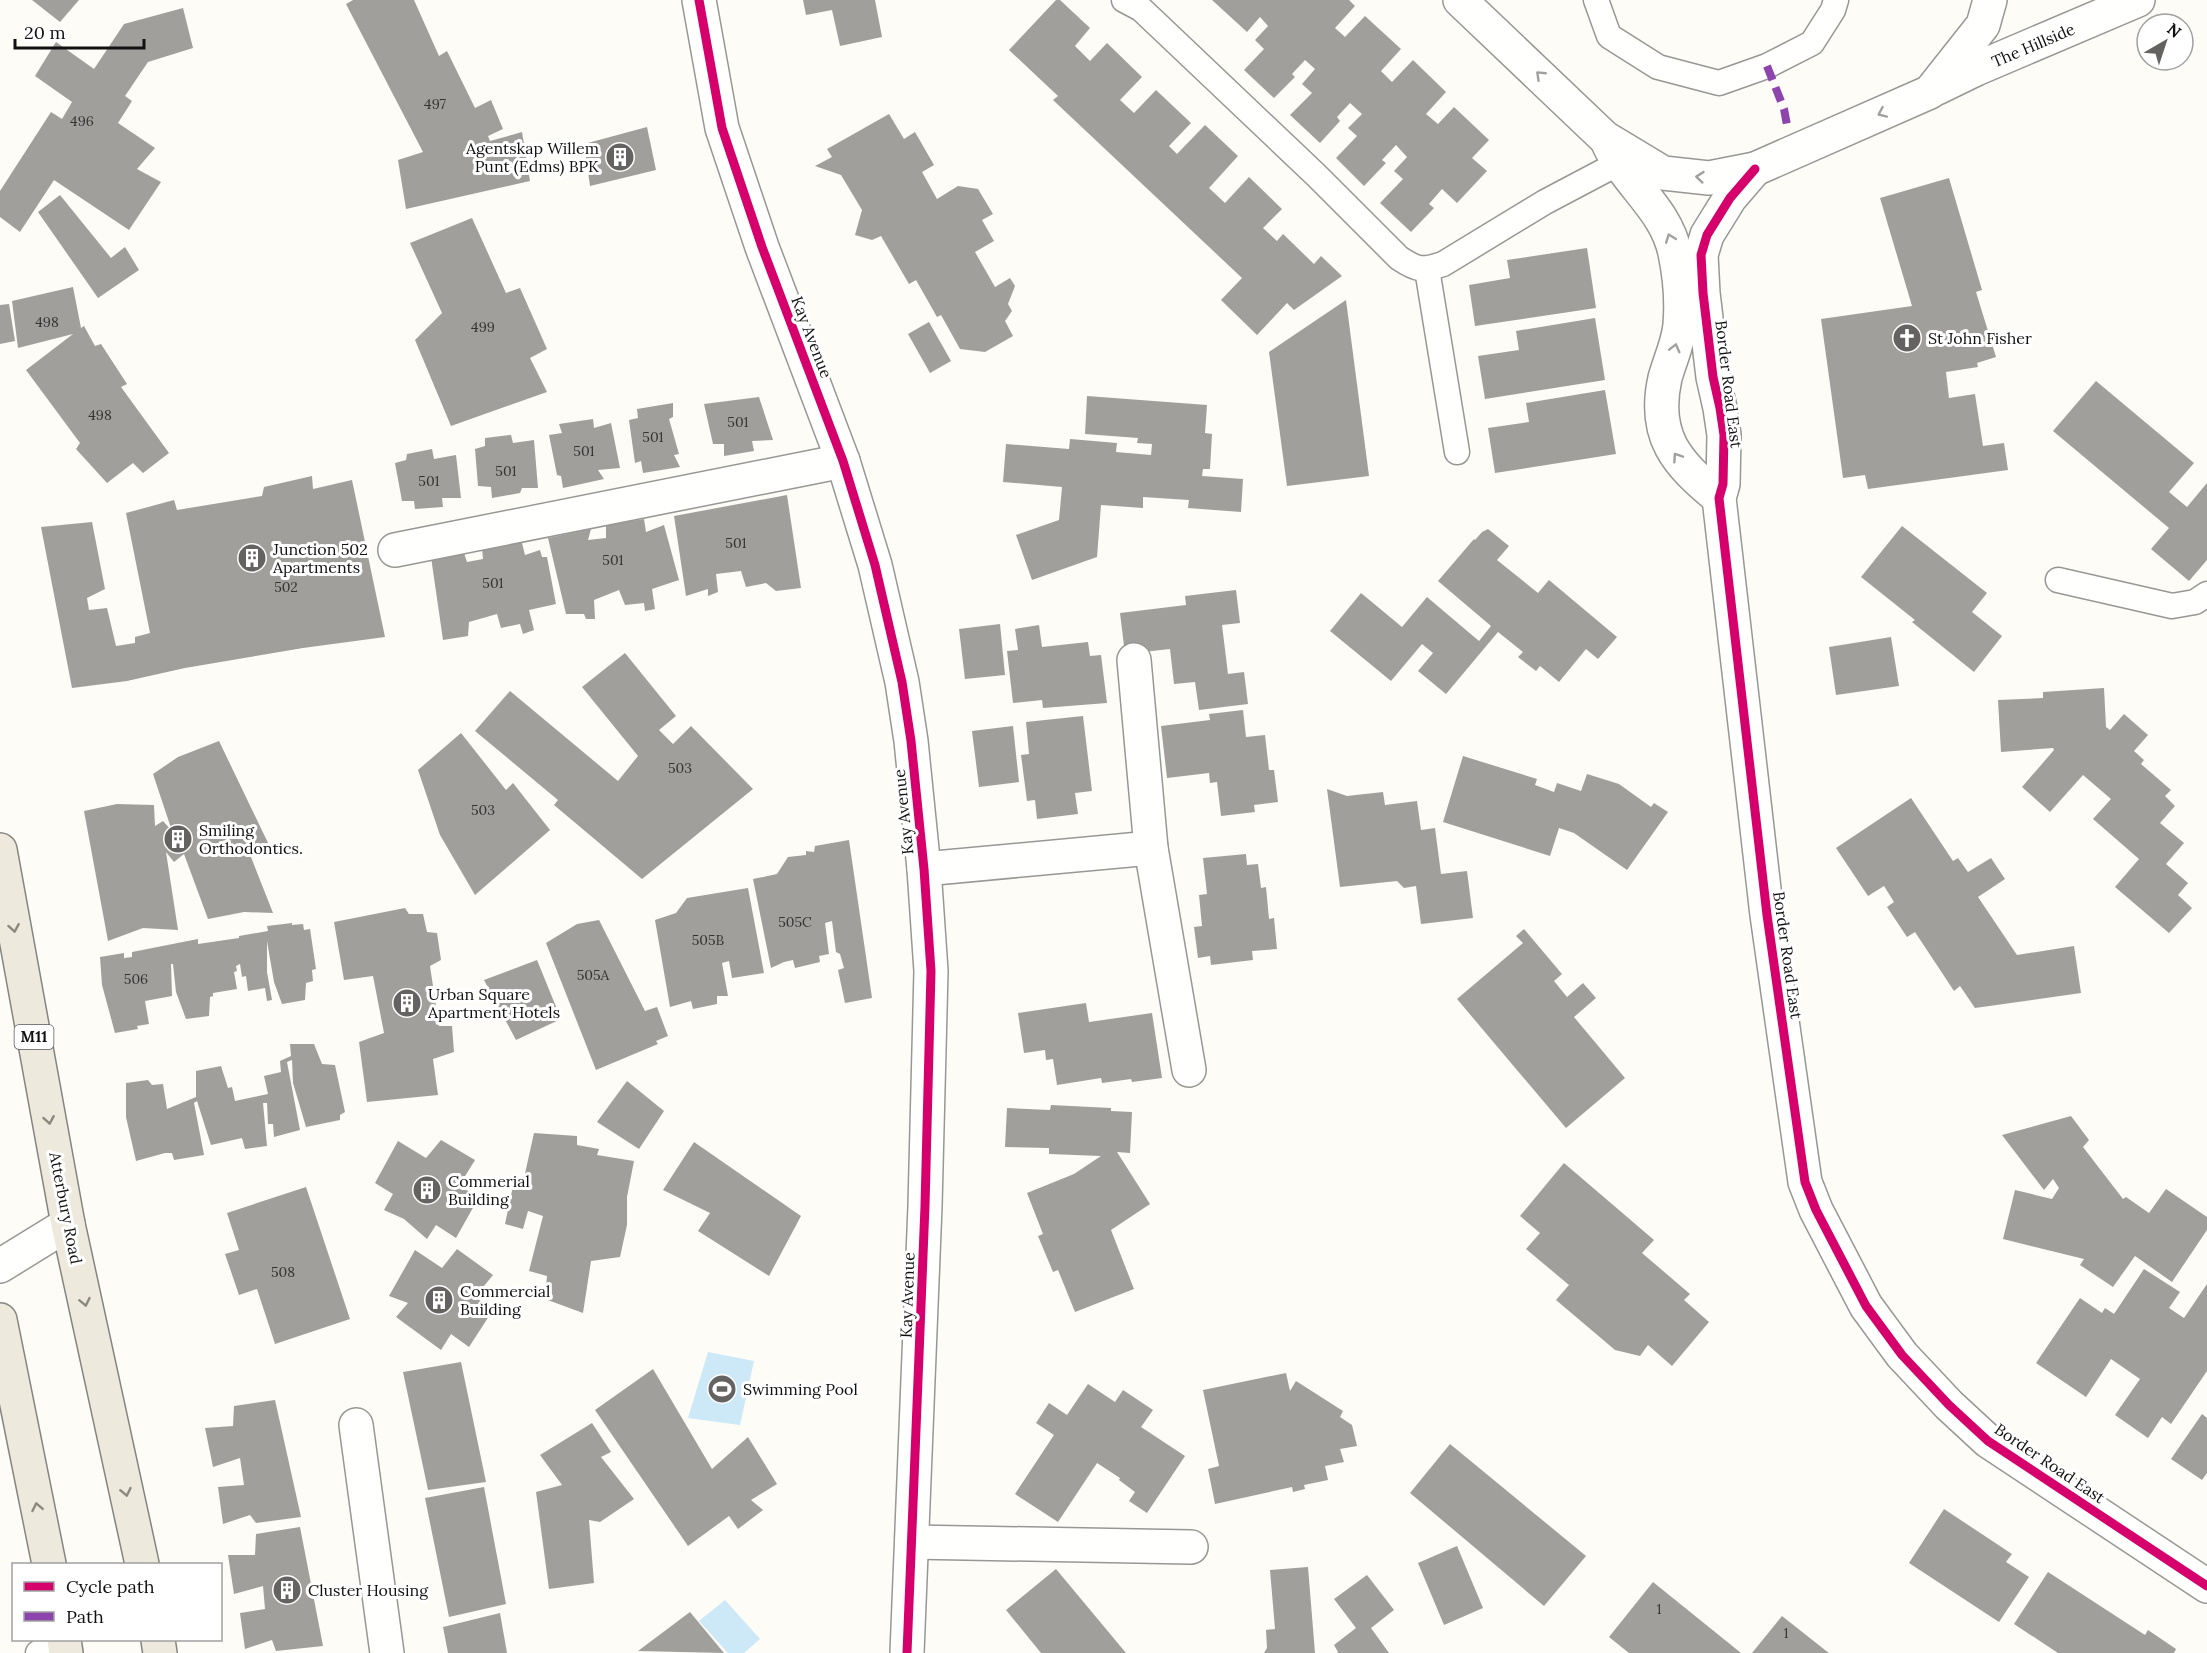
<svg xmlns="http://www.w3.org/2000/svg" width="2207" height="1653" viewBox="0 0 2207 1653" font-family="Lora,serif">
<rect width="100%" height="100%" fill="#fdfcf7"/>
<g fill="#cde8f7">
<path d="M708 1352 754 1361 740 1425 688 1418Z"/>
<path d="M725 1600 760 1639 744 1653H728L699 1621Z"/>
</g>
<g fill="#a19f9c">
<path d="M32 0H79L60 22Z"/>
<path d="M353 0H414L439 56 447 51 475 108 491 100 503 129 488 136 490 141 522 132 530 181 406 209 398 160 423 152 346 4Z"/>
<path d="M803 0H875L882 37 840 46 832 10 806 15Z"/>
<path d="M1056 0H1060L1090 28 1075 46 1090 61 1107 43 1142 77 1120 100 1134 113 1156 90 1191 123 1169 146 1177 154 1205 125 1238 156 1209 188 1225 203 1249 177 1282 209 1263 228 1277 241 1283 234 1314 264 1321 256 1342 276 1294 310 1287 303 1257 335 1221 300 1242 278 1053 100 1058 96 1009 50Z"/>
<path d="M1212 0H1349L1355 6 1335 28 1345 37 1365 16 1401 49 1381 71 1392 82 1413 60 1446 92 1426 114 1438 124 1454 107 1489 140 1472 158 1487 171 1457 203 1442 189 1429 204 1434 208 1411 232 1380 203 1403 179 1394 171 1407 157 1396 145 1382 160 1386 163 1364 186 1336 158 1357 136 1348 128 1362 114 1350 103 1337 117 1340 121 1320 143 1290 115 1312 93 1302 84 1315 69 1305 60 1292 74 1295 77 1274 98 1244 70 1264 49 1255 40 1268 26 1260 17 1247 32Z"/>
<path d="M183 8 193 48 148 62 125 96 132 101 118 123 155 148 137 169 161 182 129 230 54 180 20 232 0 217V191L51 112 62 119 72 102 35 76 56 42 94 69 124 24Z"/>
<path d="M889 114 904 139 915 132 934 165 922 172 937 199 958 186 978 189 993 214 982 220 994 241 975 252 995 287 1010 278 1015 286 1008 304 1012 311 1005 321 1013 336 985 352 960 349 941 315 937 317 916 280 909 284 881 236 872 240 855 235 862 210 841 175 815 166 832 157 827 149Z"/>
<path d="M647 127 656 170 590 186 584 144Z"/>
<path d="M1949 178 1982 290 1976 292 1996 357 1977 363 1978 367 1946 372 1949 398 1975 394 1983 446 2004 443 2008 470 1868 489 1865 475 1843 478 1821 319 1912 306 1880 198Z"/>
<path d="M60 195 111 258 125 247 139 270 98 298 38 212Z"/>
<path d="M472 218 506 293 520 288 547 349 530 358 547 392 451 426 415 340 442 313 410 243Z"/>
<path d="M1587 248 1596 308 1475 326 1469 285 1510 278 1507 260Z"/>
<path d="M73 287 81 328 84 326 95 346 101 344 127 384 121 387 169 453 143 473 133 463 107 483 76 449 80 443 26 370 73 334 18 348 12 301Z"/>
<path d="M1346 300 1369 476 1287 486 1269 352Z"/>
<path d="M9 304 15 341 0 344V305Z"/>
<path d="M1595 318 1605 380 1485 399 1478 356 1519 350 1516 331Z"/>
<path d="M929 322 951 361 930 373 908 334Z"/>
<path d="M2096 381 2194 463 2169 492 2187 507 2207 483V560L2189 581 2151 549 2169 528 2053 431Z"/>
<path d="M1605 390 1616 454 1495 473 1488 428 1529 422 1526 403Z"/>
<path d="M1087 396 1207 405 1205 433 1212 434 1210 469H1203L1202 476 1243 479 1241 512 1188 508 1189 500 1143 497V508L1101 505 1097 557 1032 580 1016 535 1059 520 1062 487 1003 482 1006 444 1069 449 1070 439 1117 443 1116 452 1151 455 1152 444 1137 443 1138 438 1085 434Z"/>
<path d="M759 397 773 440 752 441 754 451 724 456V444H713L704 404Z"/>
<path d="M673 403V417L669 419 679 454 674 455 680 467 643 473 641 461 635 463 629 420 638 418 637 409Z"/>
<path d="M593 419 594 428 611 423 620 468 598 470 604 479 563 488 561 476 557 475 549 435 562 433 559 424Z"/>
<path d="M511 435 513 443 534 440 538 488H522L520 493 492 498 491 487 478 486 475 449 485 446V438Z"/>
<path d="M432 449 434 459 456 455 461 498H442L443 507 415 509 414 501H402L395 463 406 460 407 454Z"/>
<path d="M312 476 313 489 352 480 385 637 303 648 185 668 127 681 72 688 41 527 92 522 105 589 87 598 89 610 107 608 116 646 135 643V637L150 633 126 513 174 500 177 510 262 496 264 487Z"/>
<path d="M787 495 801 588 776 591 766 583 746 587 741 571 716 574 718 592 708 596V589L686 596 674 516Z"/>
<path d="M644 519 646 532 664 525 679 580 652 589 655 609 645 611 644 603 625 605 619 590 594 600 595 619H586L584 614H566L548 538 591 529 588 540 606 538V525Z"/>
<path d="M1902 526 1987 593 1972 612 2002 636 1974 672 1912 622 1915 620 1861 577Z"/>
<path d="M1488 529 1509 546 1497 560 1538 593 1549 580 1617 637 1598 659 1586 649 1559 682 1540 666 1536 671 1518 657 1523 652 1498 632 1446 694 1418 671 1433 653 1422 644 1391 681 1330 631 1361 593 1402 627 1427 597 1479 641 1491 626 1438 581 1474 539 1475 540 1482 532Z"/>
<path d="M521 539 525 555 540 550 542 557H547L556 604 529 610 534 630 523 634 520 624 501 628 497 614 469 622 468 636 443 640 431 557 463 550 467 562 483 559 482 548Z"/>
<path d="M1236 590 1240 623 1222 625 1228 674 1244 672 1248 704 1199 710 1195 682 1174 684 1170 649 1125 654 1120 613 1186 605 1185 596Z"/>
<path d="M1000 624 1005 675 965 679 959 629Z"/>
<path d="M1039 625 1042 647 1088 642 1090 656 1101 655 1107 703 1043 708 1042 700 1013 703 1007 651 1018 650 1015 629Z"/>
<path d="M1891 637 1899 686 1836 695 1829 647Z"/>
<path d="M625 653 676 716 659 730 673 744 691 726 753 789 642 879 554 805 558 800 475 731 510 691 618 781 638 756 582 687Z"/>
<path d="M2104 688 2106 727 2110 730 2124 714 2148 735 2134 751 2144 760 2141 764 2171 790 2165 796 2175 806 2160 823 2184 843 2166 864 2188 883 2178 895 2192 908 2169 933 2115 887 2139 859 2093 819 2111 799 2083 775 2050 812 2022 787 2054 750 2053 748 2001 752 1998 700 2043 698V692Z"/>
<path d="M1243 710 1246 737 1265 735 1269 770H1274L1278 802 1254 805 1255 812 1221 816 1217 782 1210 783 1209 773 1167 778 1161 726 1210 720 1209 714Z"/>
<path d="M1083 716 1092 791 1075 793 1078 814 1037 819 1035 800 1027 801 1021 755 1029 754 1026 722Z"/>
<path d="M1013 726 1019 782 979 787 972 731Z"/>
<path d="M461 733 506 790 513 783 550 830 475 895 440 835 418 770Z"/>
<path d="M219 741 270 847 251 857 273 913 244 912 208 919 184 854 174 862 166 852 178 930 143 928 108 941 84 811 117 804 154 805 155 826 163 821 172 831 153 774 178 757Z"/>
<path d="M1463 756 1537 779 1535 785 1554 792 1557 783 1581 791 1587 774 1619 784 1651 807 1654 803 1668 812 1627 870 1574 833 1559 828 1550 856 1443 822Z"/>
<path d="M1327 789 1347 796 1383 792 1385 805 1417 801 1421 830 1435 828 1441 874 1467 871 1473 918 1421 924 1416 886 1404 888 1397 881 1340 887Z"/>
<path d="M1911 798 1953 861 1958 858 1968 872 1991 858 2005 879 1978 897 2017 955 2074 946 2081 993 1975 1008 1960 986 1954 991 1915 932 1907 937 1887 907 1894 902 1884 886 1868 896 1836 848Z"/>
<path d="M849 840 872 998 845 1003 838 970 844 968 840 954 836 952 832 921 825 923 829 954 819 956 820 962 795 968 793 960 784 962 771 968 753 879 777 874 788 857 806 855V851L814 852 815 846Z"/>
<path d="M1246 854 1247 865 1258 864 1261 888 1266 887 1269 919 1274 918 1277 949 1252 951 1253 960 1211 965 1210 956 1198 958 1194 927 1202 926 1199 895 1207 894 1203 858Z"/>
<path d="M748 888 764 973 732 978 729 961 722 963 728 996H717V1004L693 1009 691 1001 670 1007 655 920 676 913 687 898Z"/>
<path d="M405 908 409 914H423L427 932 437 933 441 960 430 966 439 1026H452L454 1052 433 1059 438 1095 367 1102 359 1042 384 1033 373 976 344 980 334 922Z"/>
<path d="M599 920 645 1011 657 1007 668 1036 656 1041 658 1044 596 1070 546 943 577 924Z"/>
<path d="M292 923V925L303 924 304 930 310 929 316 969 312 970 313 981 306 983 305 1000 282 1004 274 982 267 941V972L272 1000 267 1001 265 988 248 991 246 976 242 977 240 964 236 966 237 971 234 972 237 989 213 993V996L210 997 209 1016 186 1019 176 992 173 964H171L172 996 145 1001 149 1024 137 1026 138 1029 115 1033 102 985 100 957 124 953V958L132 957V952L198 939V944L239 938V936L268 931 267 926Z"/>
<path d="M1524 929 1562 974 1554 981 1567 997 1583 983 1596 998 1574 1017 1625 1078 1566 1128 1457 999 1523 943 1516 936Z"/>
<path d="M537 960 561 1019 516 1040 484 980Z"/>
<path d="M1086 1003 1089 1022 1152 1013 1162 1078 1132 1082 1131 1079 1102 1083 1101 1078 1057 1085 1053 1059 1046 1060 1045 1050 1024 1053 1018 1013Z"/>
<path d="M290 1044H314L322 1064 335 1065 345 1112 340 1115V1120L306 1127 293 1083 292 1060 287 1062 300 1130 274 1137 273 1124H268L267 1103H263L267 1146 245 1149 242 1138 211 1145 197 1101 194 1103 204 1155 174 1160 172 1153H165L136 1161 126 1117V1083L148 1080 152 1085 163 1084 167 1109 196 1097V1071L221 1066 228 1088 232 1087 235 1101 268 1094 264 1076 281 1072 280 1061 291 1056Z"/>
<path d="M627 1081 664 1111 639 1149 597 1122Z"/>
<path d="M1051 1105 1111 1108V1111L1132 1112 1130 1153 1117 1152 1150 1204 1111 1230 1134 1289 1075 1312 1058 1270 1053 1272 1038 1236 1043 1234 1027 1193 1074 1174 1101 1156 1049 1154V1148L1005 1147 1007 1108 1050 1110Z"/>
<path d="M2071 1116 2089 1140 2083 1147 2123 1199 2126 1197 2149 1213 2166 1189 2207 1217V1230L2172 1282 2135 1256 2113 1287 2080 1265 2084 1259 2003 1239 2015 1190 2052 1199 2059 1188 2053 1179 2044 1190 2002 1135Z"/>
<path d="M534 1133 577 1136V1145L599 1149 597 1155 634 1161 627 1197V1225L620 1257 591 1261 583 1313 545 1299 547 1276 529 1271 543 1216 528 1211 523 1229 505 1224 513 1186 522 1187Z"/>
<path d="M441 1140 475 1160 459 1186 479 1197 456 1238 436 1225 427 1239 404 1219 384 1210 393 1194 375 1183 398 1141 426 1158Z"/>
<path d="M694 1142 801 1216 769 1276 698 1231 710 1213 663 1190Z"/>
<path d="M1564 1163 1654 1240 1642 1253 1690 1294 1684 1300 1709 1322 1672 1366 1648 1345 1640 1356 1615 1350 1556 1300 1569 1285 1526 1249 1540 1233 1520 1216Z"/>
<path d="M306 1187 350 1319 275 1344 257 1289 239 1295 225 1254 239 1250 227 1213Z"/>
<path d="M457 1249 493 1275 475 1297 493 1310 469 1347 451 1334 441 1350 396 1317 408 1303 389 1296 415 1250 442 1268Z"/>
<path d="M2144 1269 2180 1292 2169 1308 2184 1318 2207 1284V1371L2171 1424 2162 1417 2148 1438 2115 1415 2140 1379 2111 1359 2086 1397 2036 1363 2080 1298 2102 1313 2105 1308 2114 1314Z"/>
<path d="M461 1362 486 1482 428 1490 403 1372Z"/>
<path d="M653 1369 712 1469 748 1437 777 1484 751 1500 763 1510 738 1529 729 1516 688 1546 595 1410Z"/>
<path d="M1286 1373 1290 1391 1296 1381 1343 1411 1340 1417 1352 1425 1357 1446 1340 1449 1344 1462 1325 1466 1328 1480 1304 1485 1305 1489 1293 1492 1292 1487 1215 1504 1208 1469 1219 1466 1203 1390Z"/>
<path d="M1088 1384 1115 1402 1123 1390 1153 1410 1141 1427 1185 1456 1147 1513 1129 1501 1135 1492 1119 1480 1120 1478 1097 1463 1058 1522 1015 1494 1054 1435 1036 1423 1049 1403 1067 1415Z"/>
<path d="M275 1400 301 1517 256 1523 250 1515 223 1524 218 1487 244 1485 240 1458 213 1467 205 1428 233 1426 234 1406Z"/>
<path d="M2202 1414 2207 1418V1473L2202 1480 2171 1459Z"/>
<path d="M592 1423 611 1452 601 1457 634 1499 600 1522 589 1520 594 1583 549 1589 536 1492 562 1485 540 1455Z"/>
<path d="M1450 1444 1586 1556 1544 1606 1410 1493Z"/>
<path d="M484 1487 506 1604 449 1617 425 1498Z"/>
<path d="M1944 1509 2012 1554 2006 1562 2029 1577 1999 1622 1909 1563Z"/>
<path d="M300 1527 323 1646 276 1651 272 1640 245 1649 240 1613 265 1609 263 1586 234 1594 228 1555H255L256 1534Z"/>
<path d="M1457 1546 1483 1608 1444 1625 1418 1563Z"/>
<path d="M1308 1567 1315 1653H1264L1267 1648 1266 1630 1275 1629 1270 1570Z"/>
<path d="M1056 1569 1126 1653H1041L1006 1610Z"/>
<path d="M2048 1572 2145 1635 2148 1630 2176 1649 2174 1653H2058L2014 1624Z"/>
<path d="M1367 1575 1394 1610 1371 1628 1389 1653H1337L1338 1652 1334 1645 1356 1628 1334 1599Z"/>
<path d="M1653 1582 1741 1653H1629L1609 1637Z"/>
<path d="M690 1612 724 1653 638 1651Z"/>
<path d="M500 1613 507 1653H448L443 1627Z"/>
<path d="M1782 1616 1825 1650 1829 1653H1752Z"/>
</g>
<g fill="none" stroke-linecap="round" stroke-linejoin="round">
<g stroke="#979795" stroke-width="27">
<g id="service">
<path d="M1124 0 1141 9 1159 26 1316 175 1399 258C1417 270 1422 271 1443 264L1545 202 1617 164"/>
<path d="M1596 0 1609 36 1658 67 1719 83 1767 66 1812 43 1833 10 1836 0"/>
<path d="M1427 269 1457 452"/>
<path d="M2058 580 2172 606 2195 602 2207 594"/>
<path d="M38 1653 57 1640"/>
</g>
</g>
<g stroke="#979795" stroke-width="36">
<g id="minor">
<path d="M699 0 722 128 762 247 843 461 875 565 902 682 911 741 924 869 931 971 925 1206 907 1653"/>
<path d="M1460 0 1605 138 1663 173 1709 178 1755 169 1930 92 1983 25 1990 0"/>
<path d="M1937 88 1976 69 2138 0"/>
<path d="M1609 145C1627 184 1666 209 1675 253 1680 277 1682 301 1680 325 1678 344 1670 360 1665 378 1652 436 1677 464 1719 498"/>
<path d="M1755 169 1730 198 1707 235 1701 255 1703 293 1713 377 1720 408 1724 435 1723 484 1719 498 1767 915 1805 1182 1816 1210 1866 1306 1902 1355 1949 1405 1988 1441 2207 1586"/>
<path d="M395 550 843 461"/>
<path d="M1134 660 1151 848 1189 1070"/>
<path d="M924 869 1151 848"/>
<path d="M0 1266 68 1224"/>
<path d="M356 1425 387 1653"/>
<path d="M912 1542 1191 1547"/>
</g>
</g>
<g stroke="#858482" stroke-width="36">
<g id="primary">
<path d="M0 850 68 1224 142 1564"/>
<path d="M0 1320 49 1564"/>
<path d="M64 1640 66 1653"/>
<path d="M158 1640 160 1653"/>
</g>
</g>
<use href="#service" stroke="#fffffe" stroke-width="24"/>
<use href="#minor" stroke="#fffffe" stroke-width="33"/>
<use href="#primary" stroke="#ede9dc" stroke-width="33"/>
<path stroke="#8e44ad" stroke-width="8" stroke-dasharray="15 8" stroke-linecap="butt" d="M1767 66 1784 109 1787 125"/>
<g stroke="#fff" stroke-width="13">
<g id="cycleway">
<path d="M699 0 722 128 762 247 843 461 875 565 902 682 911 741 924 869 931 971 925 1206 907 1653"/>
<path d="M1755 169 1730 198 1707 235 1701 255 1703 293 1713 377 1720 408 1724 435 1723 484 1719 498 1767 915 1805 1182 1816 1210 1866 1306 1902 1355 1949 1405 1988 1441 2207 1586"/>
</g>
</g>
<use href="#cycleway" stroke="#d6006c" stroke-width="9"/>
</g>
<defs><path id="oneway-chevron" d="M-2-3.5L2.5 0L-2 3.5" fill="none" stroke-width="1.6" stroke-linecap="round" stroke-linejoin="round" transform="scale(1.5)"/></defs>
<g stroke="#a0a09f">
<use href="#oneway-chevron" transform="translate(1540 75) rotate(-136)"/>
<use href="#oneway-chevron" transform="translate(1882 113) rotate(156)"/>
<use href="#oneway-chevron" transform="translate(1700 177) rotate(-174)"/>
<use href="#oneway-chevron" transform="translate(1670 238) rotate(-111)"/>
<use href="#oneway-chevron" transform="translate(1675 348) rotate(-76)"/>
<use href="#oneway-chevron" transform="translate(1677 457) rotate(-124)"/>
</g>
<g stroke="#8a8881">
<use href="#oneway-chevron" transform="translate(14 928) rotate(80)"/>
<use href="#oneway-chevron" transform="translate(49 1120) rotate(80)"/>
<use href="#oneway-chevron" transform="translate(85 1302) rotate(78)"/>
<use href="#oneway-chevron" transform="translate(126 1492) rotate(78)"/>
<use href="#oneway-chevron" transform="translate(37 1507) rotate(-101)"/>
</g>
<defs>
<g id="building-disc" transform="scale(1.5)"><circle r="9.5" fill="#646362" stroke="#fff"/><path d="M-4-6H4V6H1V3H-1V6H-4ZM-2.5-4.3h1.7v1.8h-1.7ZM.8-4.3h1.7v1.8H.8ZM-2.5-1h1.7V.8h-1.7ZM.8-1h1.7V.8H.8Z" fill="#fff"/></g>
<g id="church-disc" transform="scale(1.5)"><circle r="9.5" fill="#646362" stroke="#fff"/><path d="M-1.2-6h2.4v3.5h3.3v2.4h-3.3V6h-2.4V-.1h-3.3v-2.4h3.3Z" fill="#fff"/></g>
<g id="stadium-disc" transform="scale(1.5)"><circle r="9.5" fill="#646362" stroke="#fff"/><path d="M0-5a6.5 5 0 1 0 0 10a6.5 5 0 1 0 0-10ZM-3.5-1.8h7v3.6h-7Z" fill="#fff"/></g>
</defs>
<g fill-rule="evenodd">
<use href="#building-disc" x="620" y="157"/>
<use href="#church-disc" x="1907" y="338"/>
<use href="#building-disc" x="252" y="558"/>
<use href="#building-disc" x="178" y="839"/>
<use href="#building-disc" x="407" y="1003"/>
<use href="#building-disc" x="427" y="1190"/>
<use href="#building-disc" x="439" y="1300"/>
<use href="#stadium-disc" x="722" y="1389"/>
<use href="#building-disc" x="287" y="1590"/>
</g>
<g text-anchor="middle" stroke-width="6" stroke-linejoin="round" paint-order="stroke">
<g font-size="14" fill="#353434">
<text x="435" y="109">497</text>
<text x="82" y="126">496</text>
<text x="47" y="327">498</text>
<text x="483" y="332">499</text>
<text x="100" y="420">498</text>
<text x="738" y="427">501</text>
<text x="653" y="442">501</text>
<text x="584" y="456">501</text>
<text x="506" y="476">501</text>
<text x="429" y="486">501</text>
<text x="736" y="548">501</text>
<text x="613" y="565">501</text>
<text x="493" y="588">501</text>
<text x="286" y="592">502</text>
<text x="680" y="773">503</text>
<text x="483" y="815">503</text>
<text x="795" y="927">505C</text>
<text x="708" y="945">505B</text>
<text x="593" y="980">505A</text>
<text x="136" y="984">506</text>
<text x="283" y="1277">508</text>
<text x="1659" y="1614">1</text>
<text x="1786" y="1638">1</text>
</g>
<rect fill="#fff" stroke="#585858" stroke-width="1.5" x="14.5" y="1025" width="39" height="24" rx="4.5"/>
<g font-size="15" font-weight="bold" fill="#111">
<text x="34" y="1042">M11</text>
</g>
<g font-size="16" fill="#111" stroke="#fff">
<text transform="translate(2033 45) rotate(-23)" y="6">The Hillside</text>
<text transform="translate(812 337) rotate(69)" y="6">Kay Avenue</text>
<text transform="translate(1729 384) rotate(83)" y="6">Border Road East</text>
<text transform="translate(903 812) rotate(-96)" y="6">Kay Avenue</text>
<text transform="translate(1788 955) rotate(82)" y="6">Border Road East</text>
<text transform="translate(66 1208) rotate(79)" y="6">Atterbury Road</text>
<text transform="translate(907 1295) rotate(-88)" y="6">Kay Avenue</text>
<text transform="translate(2050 1463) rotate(34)" y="6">Border Road East</text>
</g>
<g font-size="16" fill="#111" stroke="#fff" text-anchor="start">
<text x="599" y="154" text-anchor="end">Agentskap Willem<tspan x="599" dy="18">Punt (Edms) BPK</tspan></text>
<text x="1928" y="344">St John Fisher</text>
<text x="273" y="555">Junction 502<tspan x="273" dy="18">Apartments</tspan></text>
<text x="199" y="836">Smiling<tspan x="199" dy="18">Orthodontics.</tspan></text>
<text x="428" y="1000">Urban Square<tspan x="428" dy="18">Apartment Hotels</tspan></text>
<text x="448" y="1187">Commerial<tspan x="448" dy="18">Building</tspan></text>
<text x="460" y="1297">Commercial<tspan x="460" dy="18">Building</tspan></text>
<text x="743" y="1395">Swimming Pool</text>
<text x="308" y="1596">Cluster Housing</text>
</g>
</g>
<rect x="12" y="1563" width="210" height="78" fill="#ffffff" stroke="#a0a0a0" stroke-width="1.5"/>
<rect x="24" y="1582" width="30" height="9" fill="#d6006c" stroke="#a0a0a0" stroke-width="1.5"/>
<text x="66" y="1593" font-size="18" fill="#111111">Cycle path</text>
<rect x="24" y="1612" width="30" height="9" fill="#8e44ad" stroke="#a0a0a0" stroke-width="1.5"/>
<text x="66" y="1623" font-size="18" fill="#111111">Path</text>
<g transform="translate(2165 42) rotate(39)"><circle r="28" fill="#ffffff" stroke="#a0a0a0" stroke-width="1.5"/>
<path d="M0-4.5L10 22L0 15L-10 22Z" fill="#646362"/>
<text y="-9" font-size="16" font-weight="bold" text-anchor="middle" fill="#111111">N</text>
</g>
<path d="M15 39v9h129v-9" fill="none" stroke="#111111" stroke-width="3"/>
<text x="24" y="39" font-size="18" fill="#111111" stroke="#ffffff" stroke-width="4.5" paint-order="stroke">20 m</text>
</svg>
